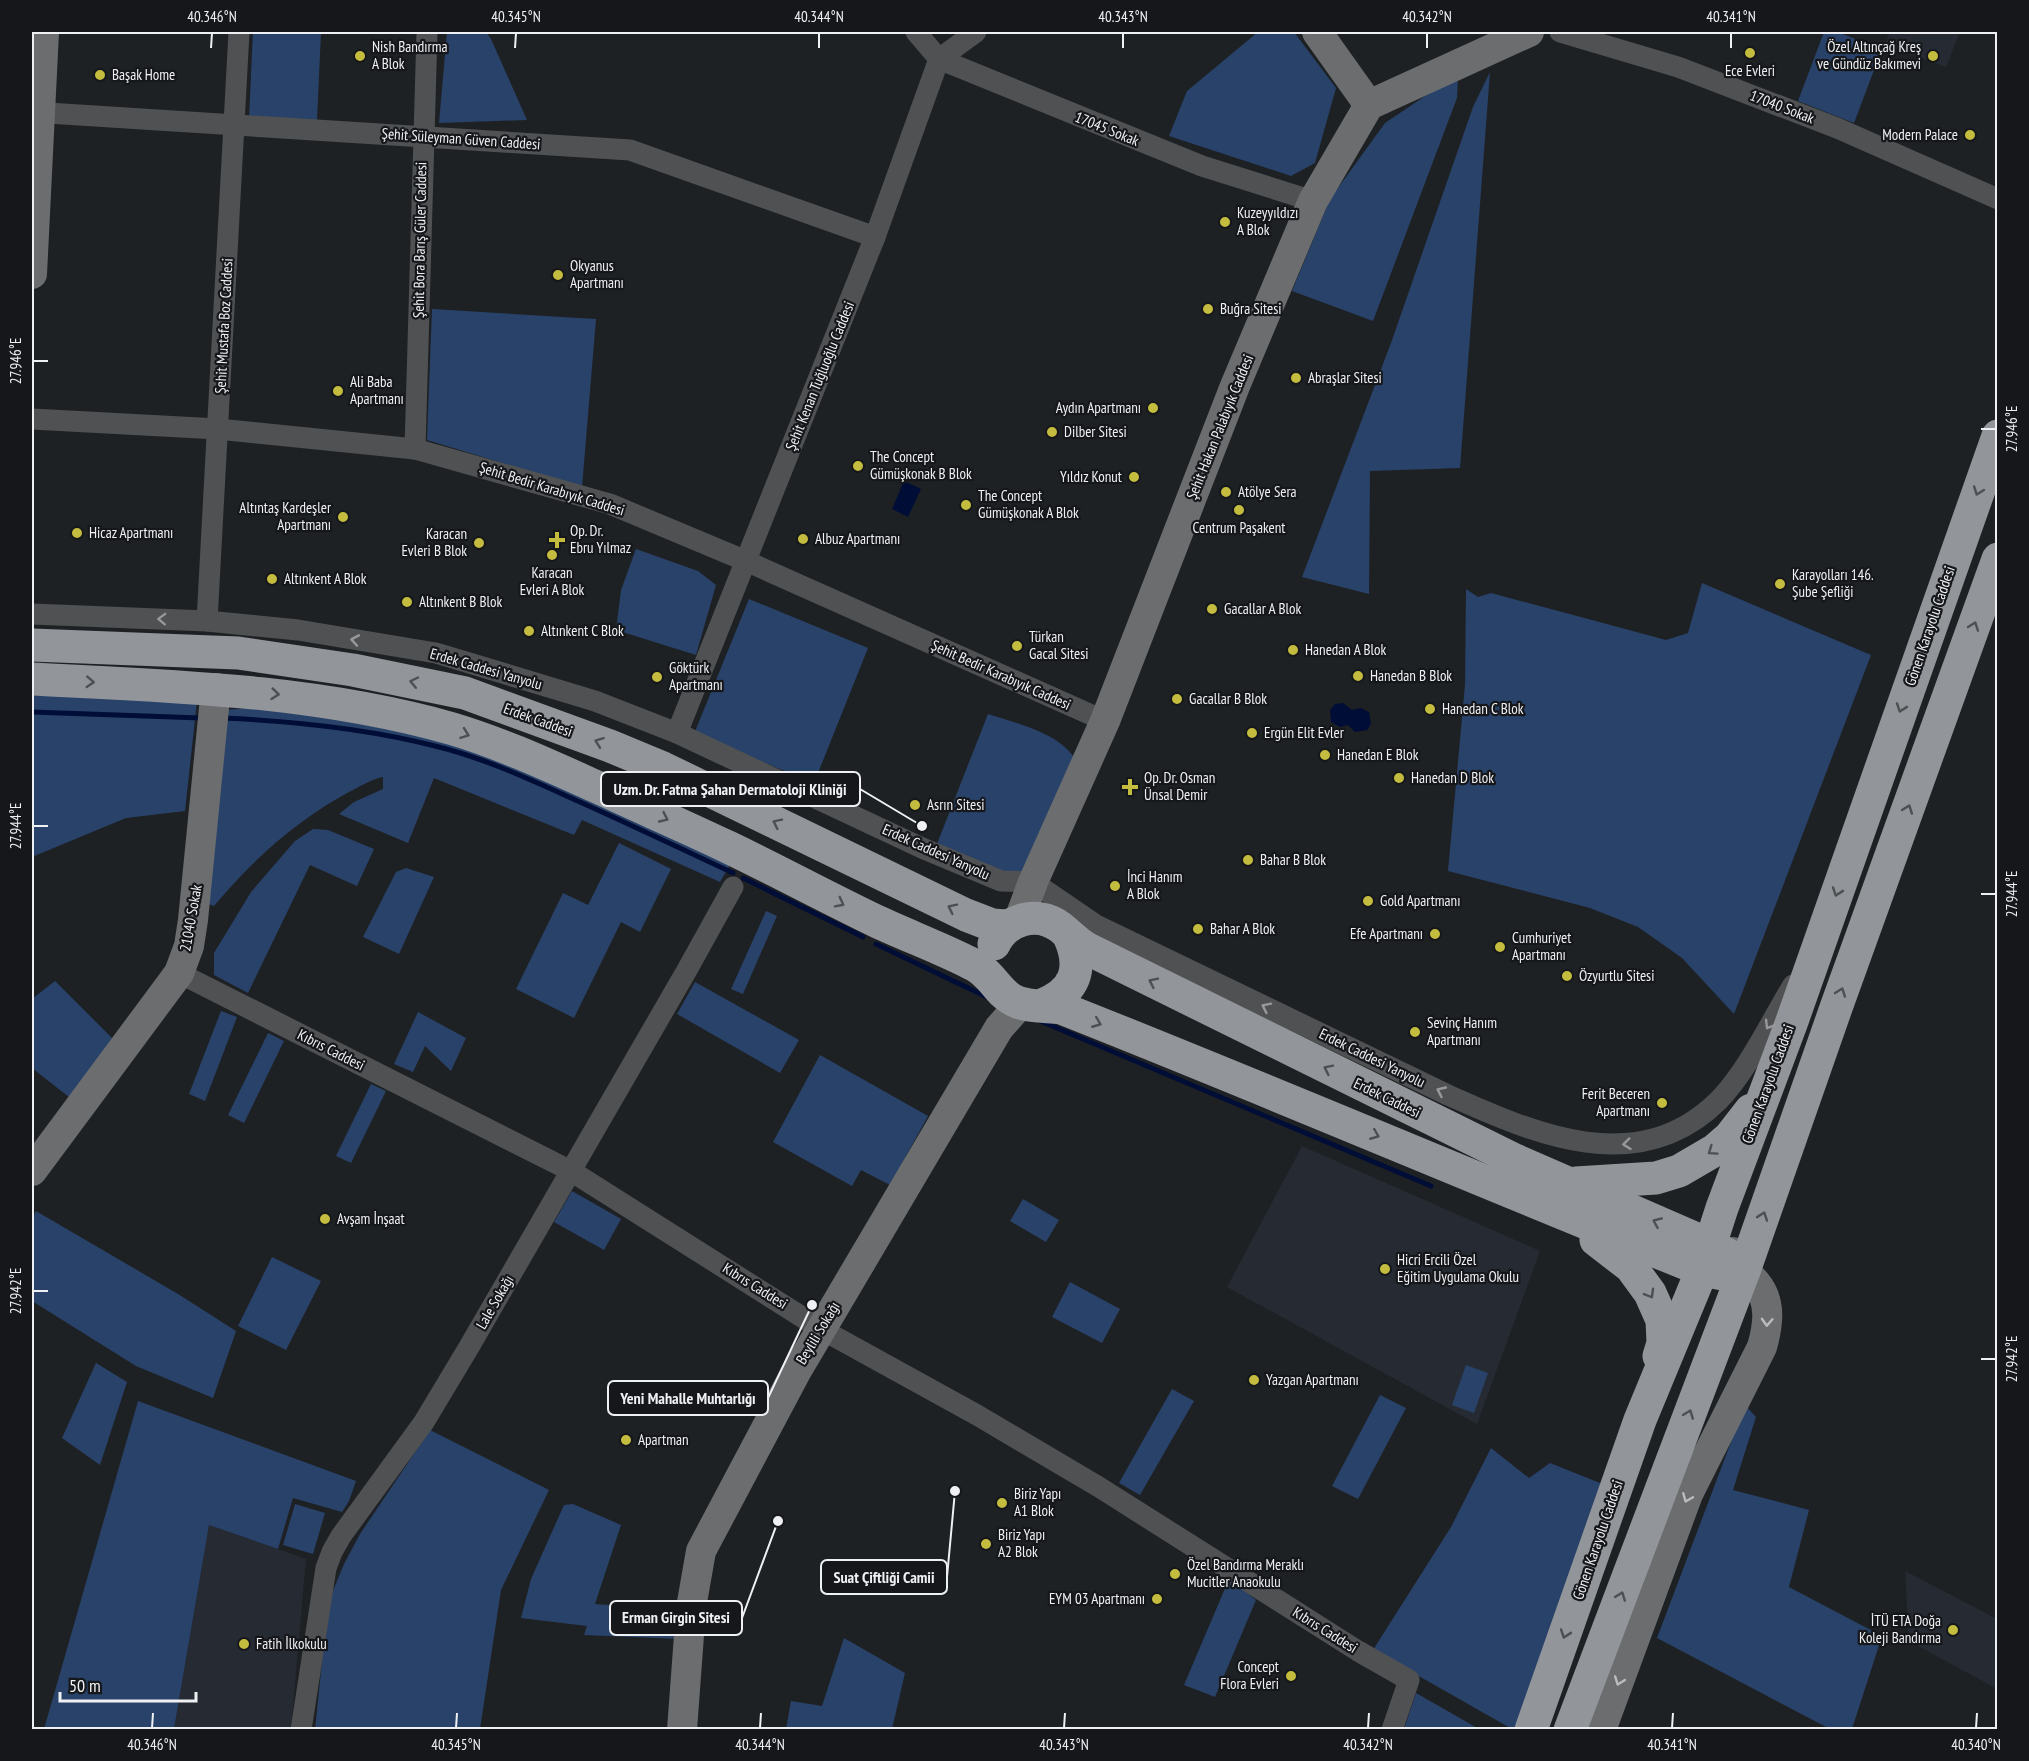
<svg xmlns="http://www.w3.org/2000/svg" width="2029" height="1761" viewBox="0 0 2029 1761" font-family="'PT Sans Narrow',sans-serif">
<rect width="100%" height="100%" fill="#1e2124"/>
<g fill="#262b33">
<path d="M1890 32H1960L1946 67 1885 45Z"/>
<path d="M1302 1146 1540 1251 1477 1424 1227 1287Z"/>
<path d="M209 1525 306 1559 291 1729 174 1730Z"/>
<path d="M1905 1571 1997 1619V1689L1909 1641Z"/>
</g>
<g fill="#294269">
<path d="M253 32H321L317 120 249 118Z"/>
<path d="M447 32H486L491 39 527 120 439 123Z"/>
<path d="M1258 32H1294L1336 88 1315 163 1291 176 1169 136 1187 91Z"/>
<path d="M1824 32H1837L1882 49 1854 123 1798 101Z"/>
<path d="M1490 72 1460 468 1370 471 1369 594 1302 577 1391 343 1473 107Z"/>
<path d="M1458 78 1457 98 1373 321 1292 291 1330 199 1385 123 1434 90Z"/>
<path d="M432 309 596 319 582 487 427 440Z"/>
<path d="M636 549 698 571 716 585 696 655 616 630 621 590Z"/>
<path d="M1702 583 1871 655 1734 1014 1682 958 1638 927 1590 908 1448 871 1465 685 1466 589 1478 597 1491 593 1666 640 1688 633Z"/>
<path d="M749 599 868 648 814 783 694 734Z"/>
<path d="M32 695 197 701 185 811 126 818 32 857Z"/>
<path d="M264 703 459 739 733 860 720 882 582 820 574 835 434 778 408 843 339 814 354 802 383 789V777C371 779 360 787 349 792 297 820 251 861 214 906L206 903 226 710 247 708Z"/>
<path d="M988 714C1018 724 1058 732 1076 760L1032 877 1001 878 935 849Z"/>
<path d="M313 829 328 830 374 849 357 886 310 865 248 993 214 975V953L251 892 295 841Z"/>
<path d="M619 843 671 869 640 932 621 922 574 1018 516 989 563 893 588 905Z"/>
<path d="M406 868 434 877 399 954 363 937 396 872Z"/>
<path d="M766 911 777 916 743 994 731 989Z"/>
<path d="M55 981 113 1039 69 1097 32 1068V999Z"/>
<path d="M695 982 799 1040 780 1073 677 1014Z"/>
<path d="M221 1011 237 1017 205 1101 189 1094Z"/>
<path d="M418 1012 466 1038 451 1071 425 1046 413 1072 394 1064Z"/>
<path d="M268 1033 284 1041 244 1123 228 1115Z"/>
<path d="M820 1055 928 1116 890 1185 861 1170 852 1186 773 1142Z"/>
<path d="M371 1084 386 1091 351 1163 336 1156Z"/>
<path d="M572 1191 621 1219 604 1250 554 1222Z"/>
<path d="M1023 1199 1059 1220 1046 1242 1010 1221Z"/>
<path d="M36 1211 178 1294 236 1331 213 1398 136 1366 32 1301V1218Z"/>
<path d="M272 1257 321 1281 286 1350 238 1326Z"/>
<path d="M1070 1282 1120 1309 1102 1343 1052 1317Z"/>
<path d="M96 1363 127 1382 100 1465 62 1438Z"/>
<path d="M1466 1365 1488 1373 1474 1413 1452 1405Z"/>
<path d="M1172 1389 1194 1401 1140 1495 1119 1483Z"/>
<path d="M1380 1395 1406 1408 1358 1499 1332 1486Z"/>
<path d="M138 1401 356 1481 349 1501 342 1512 293 1498 278 1549 209 1525 174 1729H44Z"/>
<path d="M1745 1405 1756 1417 1733 1490 1809 1510 1789 1587 1882 1636 1852 1729H1830L1657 1638Z"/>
<path d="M430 1430 549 1490 501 1590 480 1729 315 1730 328 1603 344 1564 360 1534Z"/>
<path d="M1491 1448 1529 1478 1550 1463 1605 1485 1518 1729H1512L1373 1650 1451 1527Z"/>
<path d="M295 1504 325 1513 313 1554 283 1545Z"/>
<path d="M573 1504 621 1525 595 1604 679 1610 678 1639 584 1635 587 1626 521 1618 531 1579 564 1505Z"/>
<path d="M1229 1579 1256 1600 1215 1697 1184 1685Z"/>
<path d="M844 1638 905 1673 892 1729H786L791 1701 822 1706Z"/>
<path d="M1416 1693 1479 1729H1404Z"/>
</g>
<g fill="#000d36">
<path d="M904 481 921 489 908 517 892 509Z"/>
<path d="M1343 703 1352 710 1361 708 1369 712 1371 724 1367 730 1355 732 1348 725 1340 727 1331 722 1330 710 1335 704Z"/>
</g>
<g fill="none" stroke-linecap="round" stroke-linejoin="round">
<g stroke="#000d36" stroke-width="5">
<path d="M32 712 201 718"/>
<path d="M223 718C291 721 369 729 435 746 485 758 533 781 580 802 631 825 682 849 733 873"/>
<path d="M743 878 863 937"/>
<path d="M876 944 989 998"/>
<path d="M1038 1020 1431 1186"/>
</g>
<g stroke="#505153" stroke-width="21">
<path d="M916 32 939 59 1202 166 1313 201"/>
<path d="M1560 32 1678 67 1837 128 1998 199"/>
<path d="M32 112 630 150 875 237"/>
<path d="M32 419 218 429 415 449 610 504 746 561 1105 721"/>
<path d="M415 449 427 32"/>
<path d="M32 614 207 621 298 630 436 653 595 701 677 733 922 848 1001 881 1033 882 1096 925 1448 1095C1535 1134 1639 1180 1719 1100 1748 1070 1771 1021 1793 985"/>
<path d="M207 621 239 32"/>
<path d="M677 733 875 237 939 59 976 32"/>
<path d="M179 973 571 1171 821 1329 977 1415 1099 1487 1358 1651 1409 1680 1392 1730"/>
<path d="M301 1730 326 1568 332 1552 341 1536 424 1422 469 1347 687 970 733 887"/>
</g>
<g stroke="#6b6d6f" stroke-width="30">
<path d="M1317 32 1369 105"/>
<path d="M32 274 44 32"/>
<path d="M1019 920 1033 882 1105 721 1235 386 1313 201 1369 105 1529 32"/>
<path d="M32 1171 179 973 189 946 193 920 216 688"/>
<path d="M682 1730 691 1608 701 1551 796 1372 999 1028 1021 1003"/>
<path d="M1601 1730 1688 1494 1762 1347C1768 1326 1772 1302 1756 1283 1753 1279 1749 1276 1746 1273 1740 1267 1737 1259 1733 1252"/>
</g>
<g stroke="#929599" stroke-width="33">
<path d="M32 645 238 653 353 670 465 693 610 746 663 768 966 915 992 925 1007 926"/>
<path d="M32 679C173 686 316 690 453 729 503 744 550 766 597 787 640 807 684 826 728 847 778 871 826 897 876 921 908 936 941 948 972 964 992 973 997 992 1013 1000 1025 1007 1047 1006 1061 1008 1276 1093 1488 1184 1702 1270L1723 1274 1744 1271"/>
<path d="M994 944C1006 919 1037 910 1060 927 1069 934 1076 942 1086 948L1515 1160 1710 1245 1728 1255"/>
<path d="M1042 1005C1075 992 1084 969 1069 936"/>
<path d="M1576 1183 1656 1178 1679 1171 1715 1150 1730 1137 1751 1110"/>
<path d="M1596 1240 1631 1267 1650 1293 1662 1320 1663 1343 1659 1356"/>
<path d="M1531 1730 1640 1420 1702 1270 1722 1208 1791 1024 1998 436"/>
<path d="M1570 1730 1744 1271 1837 1005 1998 559"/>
</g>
</g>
<defs><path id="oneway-chevron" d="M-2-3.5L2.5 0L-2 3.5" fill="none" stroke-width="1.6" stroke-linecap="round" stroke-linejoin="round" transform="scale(1.5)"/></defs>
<g stroke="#4d5053">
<use href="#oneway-chevron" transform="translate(1978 491) rotate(110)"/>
<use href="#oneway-chevron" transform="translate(1974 626) rotate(-70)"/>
<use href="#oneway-chevron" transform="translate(90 682) rotate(3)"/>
<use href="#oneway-chevron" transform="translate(414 682) rotate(-168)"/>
<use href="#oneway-chevron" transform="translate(275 694) rotate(6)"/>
<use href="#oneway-chevron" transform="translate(1901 708) rotate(109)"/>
<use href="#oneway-chevron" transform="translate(465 734) rotate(20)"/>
<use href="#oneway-chevron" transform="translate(599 742) rotate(-160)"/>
<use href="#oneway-chevron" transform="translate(1908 809) rotate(-70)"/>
<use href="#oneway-chevron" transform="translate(664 818) rotate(25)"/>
<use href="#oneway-chevron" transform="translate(777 823) rotate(-154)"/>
<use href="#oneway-chevron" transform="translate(1837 892) rotate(109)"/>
<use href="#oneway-chevron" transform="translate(840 903) rotate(27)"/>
<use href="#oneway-chevron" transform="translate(952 908) rotate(-154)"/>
<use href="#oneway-chevron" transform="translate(1153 982) rotate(-154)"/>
<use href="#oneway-chevron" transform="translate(1841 992) rotate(-70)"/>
<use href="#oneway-chevron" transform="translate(1097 1023) rotate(22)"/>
<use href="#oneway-chevron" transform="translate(1328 1069) rotate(-154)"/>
<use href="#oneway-chevron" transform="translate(1375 1135) rotate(22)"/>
<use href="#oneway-chevron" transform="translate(1712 1151) rotate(145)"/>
<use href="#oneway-chevron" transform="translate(1763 1216) rotate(-71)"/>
<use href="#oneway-chevron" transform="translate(1657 1222) rotate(-156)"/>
<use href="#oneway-chevron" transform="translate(1650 1294) rotate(60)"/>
<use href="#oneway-chevron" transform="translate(1689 1414) rotate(-69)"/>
<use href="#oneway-chevron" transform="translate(1621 1596) rotate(-69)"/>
<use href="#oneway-chevron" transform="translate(1565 1634) rotate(109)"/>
</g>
<g stroke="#98999b">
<use href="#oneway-chevron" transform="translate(162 619) rotate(-178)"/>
<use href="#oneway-chevron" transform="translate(355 640) rotate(-170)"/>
<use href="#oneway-chevron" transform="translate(1266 1007) rotate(-154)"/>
<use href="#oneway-chevron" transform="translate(1769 1025) rotate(121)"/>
<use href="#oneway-chevron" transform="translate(1441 1091) rotate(-155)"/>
<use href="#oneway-chevron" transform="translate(1627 1144) rotate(174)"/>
</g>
<g stroke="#babcbe">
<use href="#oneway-chevron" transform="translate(1767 1322) rotate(93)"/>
<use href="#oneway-chevron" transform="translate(1687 1498) rotate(112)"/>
<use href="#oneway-chevron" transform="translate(1619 1681) rotate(110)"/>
</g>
<path fill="none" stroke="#eff0f3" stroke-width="2" d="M211 48 212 33M515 48 516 33M819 48V33M1123 48V33M1427 48V33M1731 48V33M33 361H48M1981 429H1996M33 826H48M1981 894H1996M33 1291H48M1981 1359H1996M152 1728 153 1713M456 1728 457 1713M760 1728 761 1713M1064 1728 1065 1713M1368 1728 1369 1713M1672 1728 1673 1713M1976 1728 1977 1713"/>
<g fill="#c4bc3e" stroke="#15171a" stroke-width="2">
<circle cx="1750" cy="53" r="6"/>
<circle cx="360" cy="56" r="6"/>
<circle cx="1933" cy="56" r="6"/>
<circle cx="100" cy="75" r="6"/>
<circle cx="1970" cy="135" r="6"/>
<circle cx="1225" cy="222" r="6"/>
<circle cx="558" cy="275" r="6"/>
<circle cx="1208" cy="309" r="6"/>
<circle cx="1296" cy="378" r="6"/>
<circle cx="338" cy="391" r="6"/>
<circle cx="1153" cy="408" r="6"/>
<circle cx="1052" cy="432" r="6"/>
<circle cx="858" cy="466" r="6"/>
<circle cx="1134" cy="477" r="6"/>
<circle cx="1226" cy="492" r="6"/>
<circle cx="966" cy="505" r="6"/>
<circle cx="1239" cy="510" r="6"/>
<circle cx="343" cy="517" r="6"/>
<circle cx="77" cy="533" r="6"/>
<circle cx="803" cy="539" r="6"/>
<path d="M554 531h6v6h6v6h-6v6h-6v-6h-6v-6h6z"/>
<circle cx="479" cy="543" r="6"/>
<circle cx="552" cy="555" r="6"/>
<circle cx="272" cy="579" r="6"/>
<circle cx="1780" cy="584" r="6"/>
<circle cx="407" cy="602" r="6"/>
<circle cx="1212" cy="609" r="6"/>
<circle cx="529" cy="631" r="6"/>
<circle cx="1017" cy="646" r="6"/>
<circle cx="1293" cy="650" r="6"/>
<circle cx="1358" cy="676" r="6"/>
<circle cx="657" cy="677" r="6"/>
<circle cx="1177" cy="699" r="6"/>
<circle cx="1430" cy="709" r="6"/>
<circle cx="1252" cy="733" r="6"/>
<circle cx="1325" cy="755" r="6"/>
<circle cx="1399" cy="778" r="6"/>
<path d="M1127 778h6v6h6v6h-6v6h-6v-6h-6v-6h6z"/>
<circle cx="915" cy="805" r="6"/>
<circle cx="1248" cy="860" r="6"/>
<circle cx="1115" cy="886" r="6"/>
<circle cx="1368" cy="901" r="6"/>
<circle cx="1198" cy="929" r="6"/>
<circle cx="1435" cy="934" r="6"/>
<circle cx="1500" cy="947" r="6"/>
<circle cx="1567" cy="976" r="6"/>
<circle cx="1415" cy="1032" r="6"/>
<circle cx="1662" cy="1103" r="6"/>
<circle cx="325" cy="1219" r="6"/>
<circle cx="1385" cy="1269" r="6"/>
<circle cx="1254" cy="1380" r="6"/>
<circle cx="626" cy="1440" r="6"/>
<circle cx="1002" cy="1503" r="6"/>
<circle cx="986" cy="1544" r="6"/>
<circle cx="1175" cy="1574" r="6"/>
<circle cx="1157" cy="1599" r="6"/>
<circle cx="1953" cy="1630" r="6"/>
<circle cx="244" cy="1644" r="6"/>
<circle cx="1291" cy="1676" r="6"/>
</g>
<g text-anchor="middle" stroke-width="4.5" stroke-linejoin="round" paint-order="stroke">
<g font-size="15" fill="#eff0f3" stroke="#15171a" text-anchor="start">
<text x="372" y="52">Nish Bandırma<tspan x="372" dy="17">A Blok</tspan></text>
<text x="1921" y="52" text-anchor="end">Özel Altınçağ Kreş<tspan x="1921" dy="17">ve Gündüz Bakımevi</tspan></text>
<text x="1750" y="76" text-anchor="middle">Ece Evleri</text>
<text x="112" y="80">Başak Home</text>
<text x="1958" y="140" text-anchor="end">Modern Palace</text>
<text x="1237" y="218">Kuzeyyıldızı<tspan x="1237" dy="17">A Blok</tspan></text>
<text x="570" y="271">Okyanus<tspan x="570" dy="17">Apartmanı</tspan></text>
<text x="1220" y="314">Buğra Sitesi</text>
<text x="1308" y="383">Abraşlar Sitesi</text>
<text x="350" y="387">Ali Baba<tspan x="350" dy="17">Apartmanı</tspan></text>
<text x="1141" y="413" text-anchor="end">Aydın Apartmanı</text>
<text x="1064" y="437">Dilber Sitesi</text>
<text x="870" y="462">The Concept<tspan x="870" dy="17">Gümüşkonak B Blok</tspan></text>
<text x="1122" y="482" text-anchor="end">Yıldız Konut</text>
<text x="1238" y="497">Atölye Sera</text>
<text x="978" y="501">The Concept<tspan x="978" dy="17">Gümüşkonak A Blok</tspan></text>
<text x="331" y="513" text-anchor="end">Altıntaş Kardeşler<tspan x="331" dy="17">Apartmanı</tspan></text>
<text x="1239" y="533" text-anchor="middle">Centrum Paşakent</text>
<text x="570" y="536">Op. Dr.<tspan x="570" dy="17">Ebru Yılmaz</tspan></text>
<text x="89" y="538">Hicaz Apartmanı</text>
<text x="467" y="539" text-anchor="end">Karacan<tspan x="467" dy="17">Evleri B Blok</tspan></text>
<text x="815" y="544">Albuz Apartmanı</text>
<text x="552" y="578" text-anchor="middle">Karacan<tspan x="552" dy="17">Evleri A Blok</tspan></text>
<text x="1792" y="580">Karayolları 146.<tspan x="1792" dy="17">Şube Şefliği</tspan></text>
<text x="284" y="584">Altınkent A Blok</text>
<text x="419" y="607">Altınkent B Blok</text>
<text x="1224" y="614">Gacallar A Blok</text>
<text x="541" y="636">Altınkent C Blok</text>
<text x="1029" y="642">Türkan<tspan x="1029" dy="17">Gacal Sitesi</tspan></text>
<text x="1305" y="655">Hanedan A Blok</text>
<text x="669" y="673">Göktürk<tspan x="669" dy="17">Apartmanı</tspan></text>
<text x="1370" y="681">Hanedan B Blok</text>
<text x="1189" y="704">Gacallar B Blok</text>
<text x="1442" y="714">Hanedan C Blok</text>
<text x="1264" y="738">Ergün Elit Evler</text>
<text x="1337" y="760">Hanedan E Blok</text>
<text x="1144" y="783">Op. Dr. Osman<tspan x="1144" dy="17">Ünsal Demir</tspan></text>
<text x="1411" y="783">Hanedan D Blok</text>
<text x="927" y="810">Asrın Sitesi</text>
<text x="1260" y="865">Bahar B Blok</text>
<text x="1127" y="882">İnci Hanım<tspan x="1127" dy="17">A Blok</tspan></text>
<text x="1380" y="906">Gold Apartmanı</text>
<text x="1210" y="934">Bahar A Blok</text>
<text x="1423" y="939" text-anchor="end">Efe Apartmanı</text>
<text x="1512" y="943">Cumhuriyet<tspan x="1512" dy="17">Apartmanı</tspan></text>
<text x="1579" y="981">Özyurtlu Sitesi</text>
<text x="1427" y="1028">Sevinç Hanım<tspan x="1427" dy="17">Apartmanı</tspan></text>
<text x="1650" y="1099" text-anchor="end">Ferit Beceren<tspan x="1650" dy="17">Apartmanı</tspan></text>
<text x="337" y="1224">Avşam İnşaat</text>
<text x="1397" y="1265">Hicri Ercili Özel<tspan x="1397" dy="17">Eğitim Uygulama Okulu</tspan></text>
<text x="1266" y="1385">Yazgan Apartmanı</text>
<text x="638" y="1445">Apartman</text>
<text x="1014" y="1499">Biriz Yapı<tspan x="1014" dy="17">A1 Blok</tspan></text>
<text x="998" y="1540">Biriz Yapı<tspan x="998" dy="17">A2 Blok</tspan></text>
<text x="1187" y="1570">Özel Bandırma Meraklı<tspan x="1187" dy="17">Mucitler Anaokulu</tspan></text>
<text x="1145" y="1604" text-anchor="end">EYM 03 Apartmanı</text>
<text x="1941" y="1626" text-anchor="end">İTÜ ETA Doğa<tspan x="1941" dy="17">Koleji Bandırma</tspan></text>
<text x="256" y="1649">Fatih İlkokulu</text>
<text x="1279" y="1672" text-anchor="end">Concept<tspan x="1279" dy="17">Flora Evleri</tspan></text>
</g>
<g font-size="15" fill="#eff0f3" stroke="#15171a">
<text transform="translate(1782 107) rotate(21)" y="5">17040 Sokak</text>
<text transform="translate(1107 129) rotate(22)" y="5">17045 Sokak</text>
<text transform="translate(461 139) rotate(4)" y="5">Şehit Süleyman Güven Caddesi</text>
<text transform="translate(420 240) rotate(-89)" y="5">Şehit Bora Barış Güler Caddesi</text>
<text transform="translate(224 326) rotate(-87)" y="5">Şehit Mustafa Boz Caddesi</text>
<text transform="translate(820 376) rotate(-68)" y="5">Şehit Kenan Tuğluoğlu Caddesi</text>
<text transform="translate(1220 427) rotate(-68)" y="5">Şehit Hakan Palabıyık Caddesi</text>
<text transform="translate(552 489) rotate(17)" y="5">Şehit Bedir Karabıyık Caddesi</text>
<text transform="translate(1930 626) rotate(-71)" y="5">Gönen Karayolu Caddesi</text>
<text transform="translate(486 669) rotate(16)" y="5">Erdek Caddesi Yanyolu</text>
<text transform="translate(1001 675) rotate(24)" y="5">Şehit Bedir Karabıyık Caddesi</text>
<text transform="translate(538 720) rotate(20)" y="5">Erdek Caddesi</text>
<text transform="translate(936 852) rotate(24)" y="5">Erdek Caddesi Yanyolu</text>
<text transform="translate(191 918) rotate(-80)" y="5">21040 Sokak</text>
<text transform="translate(331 1050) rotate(27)" y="5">Kıbrıs Caddesi</text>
<text transform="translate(1372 1058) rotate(26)" y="5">Erdek Caddesi Yanyolu</text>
<text transform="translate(1768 1084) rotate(-70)" y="5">Gönen Karayolu Caddesi</text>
<text transform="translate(1387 1098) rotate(26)" y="5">Erdek Caddesi</text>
<text transform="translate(755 1286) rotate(32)" y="5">Kıbrıs Caddesi</text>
<text transform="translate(495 1302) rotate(-60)" y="5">Lale Sokağı</text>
<text transform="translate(818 1333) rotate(-59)" y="5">Beylili Sokağı</text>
<text transform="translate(1598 1540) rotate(-71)" y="5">Gönen Karayolu Caddesi</text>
<text transform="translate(1325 1630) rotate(32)" y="5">Kıbrıs Caddesi</text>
</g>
</g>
<path fill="none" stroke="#eff0f3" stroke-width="2" d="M922 826L860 789M812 1305L768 1398M955 1491L947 1577M778 1521L742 1618"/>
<g fill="#eff0f3" stroke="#15171a" stroke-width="2">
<circle cx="922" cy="826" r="6"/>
<circle cx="812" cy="1305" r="6"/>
<circle cx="955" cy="1491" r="6"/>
<circle cx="778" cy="1521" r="6"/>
</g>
<g fill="#15171a" stroke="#eff0f3" stroke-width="2">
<rect x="601" y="772" width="259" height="34" rx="6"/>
<rect x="608" y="1381" width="160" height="34" rx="6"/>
<rect x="821" y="1560" width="126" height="34" rx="6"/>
<rect x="610" y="1601" width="132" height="34" rx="6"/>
</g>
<g font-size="16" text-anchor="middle" font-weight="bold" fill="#eff0f3">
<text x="730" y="795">Uzm. Dr. Fatma Şahan Dermatoloji Kliniği</text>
<text x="688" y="1404">Yeni Mahalle Muhtarlığı</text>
<text x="884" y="1583">Suat Çiftliği Camii</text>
<text x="676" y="1623">Erman Girgin Sitesi</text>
</g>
<rect width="2029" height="1761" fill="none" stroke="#15171a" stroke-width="66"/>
<path d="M60 1692v9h136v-9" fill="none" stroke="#eff0f3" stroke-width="3"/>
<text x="69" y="1692" font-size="18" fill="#eff0f3" stroke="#15171a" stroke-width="4.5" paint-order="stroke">50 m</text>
<rect x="33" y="33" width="1963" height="1695" fill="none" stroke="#eff0f3" stroke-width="2"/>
<g font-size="15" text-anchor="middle" fill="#eff0f3">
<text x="212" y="22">40.346°N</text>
<text x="516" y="22">40.345°N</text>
<text x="819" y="22">40.344°N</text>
<text x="1123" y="22">40.343°N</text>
<text x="1427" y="22">40.342°N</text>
<text x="1731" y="22">40.341°N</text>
<text transform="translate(16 361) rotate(-90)" y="5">27.946°E</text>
<text transform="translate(2012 429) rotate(-90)" y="5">27.946°E</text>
<text transform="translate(16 826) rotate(-90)" y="5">27.944°E</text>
<text transform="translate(2012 894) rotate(-90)" y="5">27.944°E</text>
<text transform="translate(16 1291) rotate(-90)" y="5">27.942°E</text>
<text transform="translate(2012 1359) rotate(-90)" y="5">27.942°E</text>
<text x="152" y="1750">40.346°N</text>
<text x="456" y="1750">40.345°N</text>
<text x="760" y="1750">40.344°N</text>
<text x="1064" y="1750">40.343°N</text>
<text x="1368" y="1750">40.342°N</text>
<text x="1672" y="1750">40.341°N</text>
<text x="1976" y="1750">40.340°N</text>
</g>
</svg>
